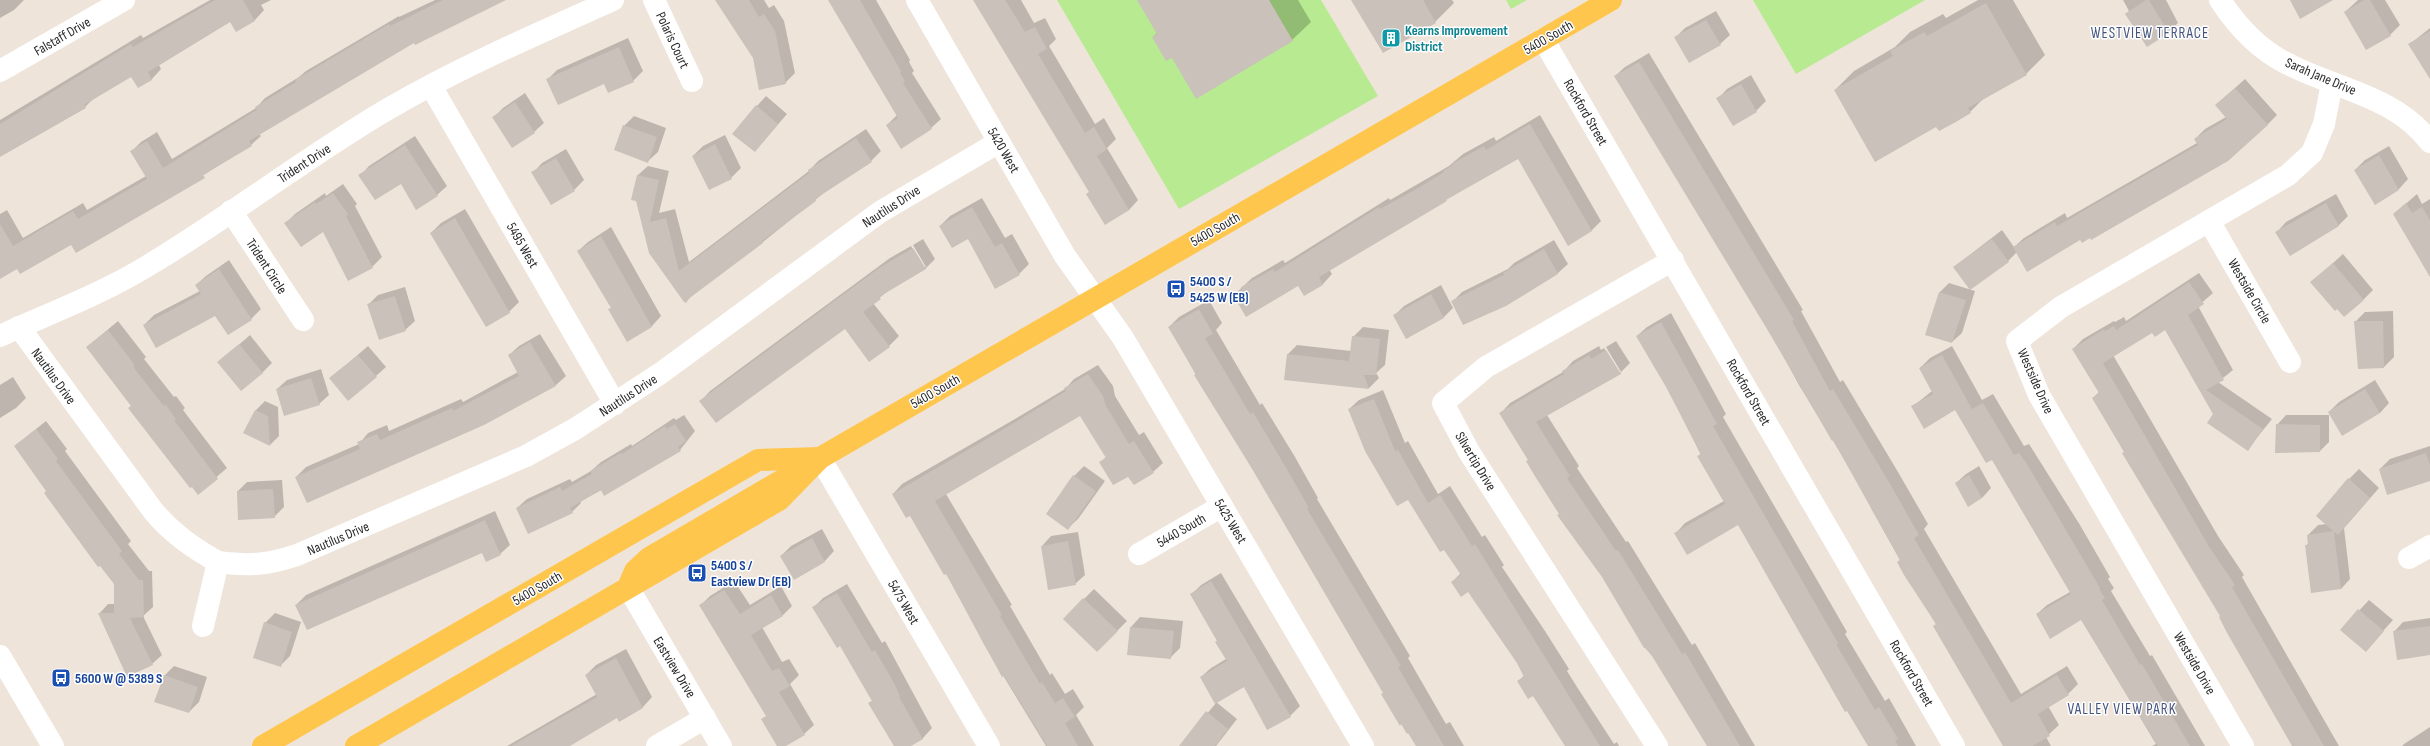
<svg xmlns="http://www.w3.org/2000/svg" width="2430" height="746" viewBox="0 0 2430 746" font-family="'Sofia Sans Condensed',sans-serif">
<rect width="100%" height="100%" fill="#eee4da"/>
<g fill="#b7ea91">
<path d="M1057 0H1321L1378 96 1179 209Z"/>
<path d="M1506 0H1527L1511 9Z"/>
<path d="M1753 0H1925L1796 74Z"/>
</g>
<g fill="#0003">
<path d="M0 0H24L14 10 0 18Z"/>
<path d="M210 0H271L261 5 264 10 255 20 236 31 231 21 159 65 161 69 152 79 138 87 132 76 94 98 85 107 0 156V120L141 35 143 38Z"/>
<path d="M435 0H500L414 42 259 134 261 136 251 145 156 205 17 268 0 278V214L7 210 23 238 83 203 87 210 146 176 132 151 141 142 157 132 172 159 256 108 265 98 299 77 306 71 399 16V17Z"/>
<path d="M717 0H764L769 8 774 5 784 21 795 73 785 83 754 58Z"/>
<path d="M829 0H876L910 60 909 62 914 71 912 73 941 119 931 128 887 125 897 115Z"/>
<path d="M974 0H1021L1034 23 1045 18 1056 39 1049 46 1095 124 1104 118 1116 139 1107 148 1138 200 1129 210 1105 224 1090 192Z"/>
<path d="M1138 0H1298L1311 22 1292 40 1172 56 1153 37 1157 33Z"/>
<path d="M1352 0H1452L1454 3 1435 22Z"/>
<path d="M1978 0H2013L2045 55 2026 74 1984 98 1970 112 1937 125 1835 90 1854 71 1895 47 1910 32 1943 14 1946 18Z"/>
<path d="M2123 0H2166L2178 23 2168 32 2126 14 2129 11Z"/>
<path d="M2358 0H2385L2400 25 2390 35 2345 12Z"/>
<path d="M1716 11 1730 35 1720 44 1676 37 1685 28Z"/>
<path d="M2430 28V77L2410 44Z"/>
<path d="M628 38 643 71 633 81 547 80 557 70Z"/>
<path d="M1649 53 1803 310 1801 311 1840 382 1843 380 1898 472 1928 524 1924 529 2021 694 2067 666 2078 684 2068 694 2048 706 2059 725 2046 737 2051 746H2004L1871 508 1873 506 1799 385 1771 333 1615 76 1625 67Z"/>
<path d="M1751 75 1766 101 1756 111 1733 125 1718 99 1727 89Z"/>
<path d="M2245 79 2277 115 2267 125 2090 237 2017 252 2008 261 1954 267 2002 230 2014 247 2024 238 2065 213 2067 218 2197 143 2195 139 2205 129 2226 117 2216 105Z"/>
<path d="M525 93 544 123 534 132 493 118 503 108Z"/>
<path d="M766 96 787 114 755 151 757 106Z"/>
<path d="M1540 115 1601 221 1591 231 1519 158 1451 196 1329 269 1332 274 1323 284 1304 295 1298 285 1234 295 1252 278 1283 260 1285 263 1389 198 1390 200 1449 166 1463 154 1494 137 1496 141Z"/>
<path d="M634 116 666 128 658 152 648 161 624 126Z"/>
<path d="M866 129 881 151 871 161 825 192 763 242 696 291 687 301 668 279 650 252 638 175 648 166 669 171 659 213 675 209 689 262 809 171 818 161Z"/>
<path d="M725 135 741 168 731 178 693 156 703 146Z"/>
<path d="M415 136 447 186 437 195 401 182 360 176 369 166Z"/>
<path d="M2389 146 2408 179 2399 189 2375 203 2355 170 2365 160Z"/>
<path d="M566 149 584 180 574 190 533 173 542 163Z"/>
<path d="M343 184 357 204 355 206 382 257 372 267 323 230 286 223 295 214 325 193 326 196Z"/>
<path d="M2336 194 2348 216 2339 225 2290 254 2277 232 2286 222Z"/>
<path d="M2417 194 2422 204 2430 199V275L2394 214Z"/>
<path d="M982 198 1005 238 1012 234 1029 264 1019 274 968 238 940 226 950 216Z"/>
<path d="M465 209 519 302 509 312 431 233 441 223Z"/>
<path d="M611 227 661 316 652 326 627 340 612 307 578 251 588 242Z"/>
<path d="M923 239 935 259 925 269 889 290 873 303 899 336 889 346 869 361 845 327 701 401 710 391 890 258 911 246 923 267H926L913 245Z"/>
<path d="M1554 240 1568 264 1558 273 1506 305 1453 301 1462 292 1508 269 1514 263Z"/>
<path d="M2343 254 2373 290 2363 300 2312 282Z"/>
<path d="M229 260 261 309 251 319 228 334 215 314 144 325 154 315 200 291 196 285 206 276Z"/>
<path d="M2199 273 2213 293 2198 306 2233 370 2218 382 2272 419 2247 450 2214 415 2165 329 2152 332 2113 355 2218 536 2244 575 2242 577 2339 746H2293L2221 615 2093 398 2100 391 2073 349 2083 339 2114 321 2115 322 2124 317 2126 321Z"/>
<path d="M1949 283 1975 291 1962 333 1952 342 1939 293Z"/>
<path d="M1441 285 1453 308 1444 317 1406 338 1394 316 1404 306Z"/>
<path d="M405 287 415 321 405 330 369 304 378 295Z"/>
<path d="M1209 300 1222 323 1216 330 1260 405 1262 403 1295 457 1318 498 1317 499 1410 656 1408 658 1446 724 1450 722 1464 746H1417L1214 404 1213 405 1169 327 1179 317Z"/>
<path d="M2393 311 2394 357 2384 367 2359 368 2355 322 2365 312Z"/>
<path d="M1671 313 1726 414 1723 417 1847 632 1845 634 1885 701 1889 698 1916 746H1869L1738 524 1676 533 1685 523 1724 501 1667 387 1637 336 1647 327Z"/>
<path d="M118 321 146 357 144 359 174 397 176 396 185 408 183 410 227 468 198 493 87 347Z"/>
<path d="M1363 327 1389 330 1385 365 1376 373 1379 378 1369 388 1285 379 1288 354 1297 345 1351 351 1353 337Z"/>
<path d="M540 334 566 376 556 385 483 423 296 477 306 467 359 444 368 433 387 425 389 431 461 399 463 402 518 372 509 355 519 346Z"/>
<path d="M250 335 272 363 262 373 219 362Z"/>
<path d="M1616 341 1630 363 1620 373 1547 415 1579 466 1577 468 1626 542 1628 541 1692 645 1695 643 1755 746H1710L1603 576 1560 514 1501 413 1510 403 1563 372 1573 361 1599 346 1601 350 1604 348 1618 372H1621L1606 347Z"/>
<path d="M368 346 386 367 376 376 331 378Z"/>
<path d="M1952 346 1982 400 1993 394 2024 446 2029 444 2080 525 2110 577 2108 579 2114 588 2111 591 2150 656 2152 655 2205 746H2152L2156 744 2081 619 2037 614 2047 605 2070 592 1992 459 1956 409 1912 407 1932 391 1920 368 1930 358Z"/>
<path d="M1098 365 1113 386 1115 396 1139 435 1144 432 1163 463 1153 472 1129 475 1100 463 1106 457 1081 414 946 494 1012 605 1010 606 1050 675 1052 673 1065 694 1073 689 1084 707 1076 715 1094 746H1046L985 646 946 572 910 514 893 494 902 484 1020 416 1065 389 1074 379Z"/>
<path d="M321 369 329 395 319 404 277 389 287 380Z"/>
<path d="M13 377 26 398 16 408 0 418V385Z"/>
<path d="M2375 380 2389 403 2380 413 2329 412 2339 402Z"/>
<path d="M1383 390 1405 443 1408 441 1438 494 1450 486 1482 537 1485 535 1504 565 1502 567 1545 631 1569 669 1567 671 1577 687 1614 744 1617 742 1619 746H1566L1533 695 1518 681 1525 675 1518 662 1468 591 1452 582 1461 573 1349 409 1359 400Z"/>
<path d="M265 401 278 407 279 436 270 445 256 410Z"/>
<path d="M684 415 695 431 680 450 580 501 581 503 572 512 517 508 527 499 570 479 572 482 591 471 601 462 631 444 632 446 674 418 676 420Z"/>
<path d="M2286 415H2329V442L2319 452 2277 425Z"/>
<path d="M46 421 67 449 65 451 131 541 128 544 149 571H152L153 607 143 616 162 655 152 664 99 614 108 604H115V583L15 446Z"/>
<path d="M2430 446V480L2380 469 2390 459Z"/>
<path d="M1084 466 1105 481 1078 519 1068 528 1074 476Z"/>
<path d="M1979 466 1991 488 1982 498 1956 483 1966 474Z"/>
<path d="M2359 469 2379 488 2344 528 2350 579 2341 589 2306 546 2309 542 2308 535 2318 525 2327 524 2349 479Z"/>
<path d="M282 480 284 507 274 517 238 491 247 482Z"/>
<path d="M495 511 510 545 500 554 482 552 296 605 306 595Z"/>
<path d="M822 529 834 551 825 561 794 578 781 556 791 546Z"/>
<path d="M1078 532 1085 575 1075 584 1042 546 1051 536Z"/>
<path d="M1221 573 1300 706 1290 716 1244 686 1216 702 1237 719 1216 746H1180L1216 703 1201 677 1211 668 1226 659 1218 640 1191 595 1201 585Z"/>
<path d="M734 581 750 605 781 586 792 606 783 615 762 627 782 662 789 659 799 675 790 684 814 725 804 734 784 746H778L767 715 701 605 710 596Z"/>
<path d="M847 584 882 643 885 641 932 728 923 738 909 746H895L869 703 873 700 840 645 814 607 823 598Z"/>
<path d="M1094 589 1127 621 1097 651 1064 619Z"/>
<path d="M2369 600 2393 620 2366 650 2341 630Z"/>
<path d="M275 613 301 622 290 656 280 666 265 623Z"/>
<path d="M1140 617 1183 621 1180 648 1170 658 1128 654 1131 627Z"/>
<path d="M2430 618V654L2394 632 2403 622Z"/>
<path d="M626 649 652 697 643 707 619 720 617 717 567 746H507L597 694 586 675 596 665Z"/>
<path d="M174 666 207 677 199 702 189 712 164 676Z"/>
<path d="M2430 727V746H2402L2404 744Z"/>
</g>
<g fill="#c9c1ba">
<path d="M215 0H243L255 21 236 32 230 22 148 72 152 80 138 88 131 77 84 105 86 108 0 157V124L131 44 133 47Z"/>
<path d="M443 0H506L415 45 414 43 249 141 252 146 203 175 205 178 76 253 71 245 20 274 17 269 0 279V224L13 246 73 211 78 219 147 179 130 151 147 141 163 168 257 110 255 107 296 82 295 80 389 24 390 26Z"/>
<path d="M715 0H749L759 17 764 14 775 31 786 84 759 90 753 58Z"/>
<path d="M828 0H860L901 71 900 72 905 82 903 83 932 129 901 149 886 125 898 118Z"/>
<path d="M973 0H1005L1025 32 1035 27 1047 49 1038 54 1085 133 1094 127 1107 149 1097 156 1129 210 1105 225 1086 194 1089 192Z"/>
<path d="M1137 0H1269L1293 41 1196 99 1172 58 1166 61 1152 37 1157 34Z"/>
<path d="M1351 0H1423L1436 23 1383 53Z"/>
<path d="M2146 0H2149L2169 33 2147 47 2125 14Z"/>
<path d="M2290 0H2333L2300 19Z"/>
<path d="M2364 0H2370L2391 36 2366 50 2344 12Z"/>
<path d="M1986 3 2027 75 1968 108 1971 113 1954 123 1939 131 1936 127 1875 162 1834 90 1893 56 1890 51 1924 32 1927 36Z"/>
<path d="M1706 20 1721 45 1689 63 1674 37Z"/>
<path d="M2430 31V79L2408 44Z"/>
<path d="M619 47 634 82 608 93 604 84 558 105 546 79Z"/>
<path d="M1639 62 1794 320 1792 321 1830 391 1833 389 1889 482 1919 535 1914 538 2011 703 2057 675 2069 695 2038 714 2050 736 2032 746H2003L1933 626 1936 624 1904 575 1897 562 1900 560 1833 440 1832 441 1770 334 1614 76Z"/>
<path d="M1741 84 1757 112 1733 126 1716 98Z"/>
<path d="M2235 88 2268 125 2228 161 2091 240 2090 238 2082 243 2080 240 2027 272 2013 247 2055 222 2057 226 2198 145 2194 139 2227 119 2215 105Z"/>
<path d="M515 102 535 133 512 148 492 117Z"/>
<path d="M756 105 778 124 755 152 732 134Z"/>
<path d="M1530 124 1592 231 1568 246 1518 159 1446 200 1447 201 1319 277 1323 285 1304 296 1298 286 1246 317 1233 295 1242 289 1241 287 1273 269 1275 272 1379 207 1380 209 1420 187 1444 172 1443 171 1453 165 1452 164 1484 146 1486 150Z"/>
<path d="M623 125 657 137 648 163 614 150Z"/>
<path d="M856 138 872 162 815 199 816 201 762 241 763 243 687 300V303L684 302 649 253 636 201 631 200 637 175 659 180 650 222 666 218 679 271 809 173 808 170Z"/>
<path d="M715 144 732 179 709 190 692 156Z"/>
<path d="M405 145 438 196 416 210 401 184 375 200 358 175Z"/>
<path d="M2379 155 2399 190 2375 205 2354 170Z"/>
<path d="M556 158 575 191 551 205 531 172Z"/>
<path d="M333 193 348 214 346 216 373 268 348 281 323 232 301 247 284 223 315 202 316 204Z"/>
<path d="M2326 203 2339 226 2290 256 2275 232Z"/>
<path d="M2406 203 2412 213 2422 207 2430 220V277L2393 214Z"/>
<path d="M972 207 995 247 1002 243 1020 275 995 289 968 239 952 248 939 226Z"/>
<path d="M455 218 510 313 486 327 430 233Z"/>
<path d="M601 236 652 327 627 342 608 309 611 308 577 251Z"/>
<path d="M1992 239 2009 262 1970 290 1953 267Z"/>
<path d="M913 248 926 269 879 297 881 299 863 312 890 347 869 362 845 329 716 423 699 401 879 268Z"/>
<path d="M1544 249 1558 274 1506 306 1463 325 1451 301 1504 275 1503 273Z"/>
<path d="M2333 263 2364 300 2344 317 2337 309 2335 311 2310 282Z"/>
<path d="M219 269 252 320 228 335 215 316 156 348 143 325 201 294 195 285Z"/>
<path d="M2189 282 2204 304 2188 315 2224 380 2206 390 2263 429 2248 451 2207 423 2213 414 2165 330 2155 337 2152 333 2103 363 2208 545 2235 585 2232 587 2324 746H2292L2226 631 2219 617 2220 616 2122 453 2124 452 2092 398 2099 393 2072 349 2104 329 2105 331 2114 326 2116 330Z"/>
<path d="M1939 292 1966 300 1952 343 1925 335Z"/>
<path d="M1431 294 1444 318 1406 339 1393 315Z"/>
<path d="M395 296 406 331 379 340 367 304Z"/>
<path d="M1199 309 1213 334 1205 338 1250 414 1253 412 1285 466 1309 508 1307 509 1401 666 1398 667 1444 746H1416L1408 733 1407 734 1401 724 1400 726 1381 694 1383 693 1251 467 1194 375 1196 374 1168 327Z"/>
<path d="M2354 321H2383L2384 368 2358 369Z"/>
<path d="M1661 322 1717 424 1713 426 1838 643 1836 644 1875 710 1879 707 1898 739 1895 741 1898 746H1868L1847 711 1845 712 1738 525 1687 555 1674 533 1725 504 1697 456 1701 454 1666 387 1636 336Z"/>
<path d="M108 330 134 364V368L164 406 166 405 176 419 174 420 218 479 198 495 192 487 190 488 128 408 131 406 86 347Z"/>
<path d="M1352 336 1380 339 1376 375H1364L1369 389 1284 380 1287 354 1349 361Z"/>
<path d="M530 342 556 386 484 425 307 503 295 477 360 449 357 442 377 434 380 440 452 408 453 411 519 376 508 355Z"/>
<path d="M239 344 263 373 241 391 217 362Z"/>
<path d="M1606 350 1621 374 1536 422 1570 476 1567 478 1616 551 1618 550 1682 654 1685 652 1740 746H1707L1652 656 1645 648H1644L1602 577 1557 515 1559 514 1533 473 1526 461 1528 460 1499 413 1564 374 1562 371 1589 355 1591 359Z"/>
<path d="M358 355 377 377 348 401 329 378Z"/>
<path d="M1942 355 1972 409 1983 403 2014 455 2019 453 2027 464 2100 588 2099 589 2105 598 2102 600 2140 665 2142 664 2190 746H2158L2081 620 2050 639 2036 614 2071 594 1992 460 1986 463 1955 410 1924 429 1911 406 1933 394 1919 368Z"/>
<path d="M1088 374 1103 396 1106 406 1129 444 1134 441 1154 473 1134 485 1128 477 1113 485 1099 462 1106 458 1080 416 935 501 1002 615 1000 616 1040 684 1042 682 1055 703 1063 698 1075 717 1065 723 1078 746H1047L1004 676 1002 677 946 574 944 575 910 516 906 518 892 494 1009 426 1066 391 1064 388Z"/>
<path d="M311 378 320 405 284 416 276 389Z"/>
<path d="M2365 389 2380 413 2342 436 2328 412Z"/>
<path d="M1374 399 1395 451 1398 450 1428 503 1440 495 1472 546 1475 544 1600 746H1565L1533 696 1528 699 1517 681 1524 677 1517 663 1468 592 1461 597 1451 582 1461 575 1444 550 1440 552 1408 500 1397 506 1365 451 1348 409Z"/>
<path d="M255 410 268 416 270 446 243 433Z"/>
<path d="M675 424 686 441 678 447 681 451 604 496 601 490 570 508 573 513 528 534 516 508 560 487 562 491 592 474 590 471 621 453 622 454 665 426 667 429Z"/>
<path d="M2276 424 2320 425V452L2275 453Z"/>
<path d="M36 429 58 459 56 461 122 551 119 554 139 580H143L144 617 130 618 153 665 127 677 98 613H114V584L100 566 98 567 44 493 46 491 14 446Z"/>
<path d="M2426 453 2430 465V481L2387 495 2379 469Z"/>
<path d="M1073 475 1096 491 1068 530 1046 514Z"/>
<path d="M1969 475 1982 498 1968 507 1955 483Z"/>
<path d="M2348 478 2370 498 2338 535 2334 532 2341 589 2311 593 2305 545H2308L2307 535 2333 531 2316 516Z"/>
<path d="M273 489 275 518 238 520 237 491Z"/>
<path d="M485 520 501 555 486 562 482 553 307 630 295 605Z"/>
<path d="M812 538 825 562 794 580 780 556Z"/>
<path d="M1068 541 1076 585 1048 590 1041 546Z"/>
<path d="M1211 581 1291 717 1267 730 1244 687 1215 704 1200 677 1227 661 1215 642 1217 641 1190 594Z"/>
<path d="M724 590 740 614 771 595 783 616 751 635 772 671 779 668 790 686 779 692 805 735 786 746H777L761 719 766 716 699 605Z"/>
<path d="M837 593 872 652 875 650 893 681 900 696 899 697 923 739 911 746H894L868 703 872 701 840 646 837 648 812 607Z"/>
<path d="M1083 598 1118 631 1097 652 1063 619Z"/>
<path d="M2358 609 2384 631 2366 652 2340 630Z"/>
<path d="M264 622 292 632 281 667 253 658Z"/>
<path d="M2430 626V655L2397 660 2393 631Z"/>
<path d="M1130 627 1174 631 1171 659 1127 655Z"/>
<path d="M616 658 643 708 619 722 617 718 570 746H511L597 697 585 675Z"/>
<path d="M164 675 198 687 189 713 154 702Z"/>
<path d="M1206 711 1228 729 1215 746H1179Z"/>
</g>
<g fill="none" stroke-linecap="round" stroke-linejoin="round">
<g stroke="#fff" stroke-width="22">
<path d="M654 0 692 81"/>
<path d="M917 0 1065 256 1123 338 1363 746"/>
<path d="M2220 0C2237 26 2259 50 2288 64 2336 89 2395 96 2430 142"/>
<path d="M1543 39 1954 746"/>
<path d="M0 71 124 0"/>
<path d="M431 86 615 404"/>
<path d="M231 211 303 320"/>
<path d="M2209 221 2290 362"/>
<path d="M19 327 154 512C173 534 193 548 218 562"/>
<path d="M0 336C50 313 102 294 149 265 231 216 306 157 388 109 460 67 537 34 613 0"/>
<path d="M820 458 989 746"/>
<path d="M1139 554 1222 506"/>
<path d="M2409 558 2430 546"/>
<path d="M629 589 721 746"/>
<path d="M203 626 218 562C249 566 267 565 297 555L526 456 575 429 661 373 880 212 999 142"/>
<path d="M657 746 705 718"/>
<path d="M1657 746 1469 452 1443 403 1486 367 1673 260"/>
<path d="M2243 746 2039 395 2017 341 2061 307 2288 175 2312 153 2324 124 2332 83"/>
</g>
<path stroke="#fff" stroke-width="22" d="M0 656 53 746"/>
<g stroke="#ffc64e" stroke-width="22">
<path d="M629 585 635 571 649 558 798 471"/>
<path d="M263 746 758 460 820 458"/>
<path d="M356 746 779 500 820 458 1611 0"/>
</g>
</g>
<defs>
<g id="building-square" transform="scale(1)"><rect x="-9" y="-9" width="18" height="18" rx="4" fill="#0f9aa8" stroke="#fff"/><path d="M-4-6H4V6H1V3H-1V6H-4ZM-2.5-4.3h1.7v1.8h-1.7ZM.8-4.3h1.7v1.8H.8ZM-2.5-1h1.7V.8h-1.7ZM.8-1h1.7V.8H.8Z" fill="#fff"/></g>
<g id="bus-square" transform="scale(1)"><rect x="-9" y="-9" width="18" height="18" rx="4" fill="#1a4fb4" stroke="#fff"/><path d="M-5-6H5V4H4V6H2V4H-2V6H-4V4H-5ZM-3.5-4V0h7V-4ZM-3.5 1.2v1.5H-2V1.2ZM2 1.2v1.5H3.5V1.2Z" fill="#fff"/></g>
</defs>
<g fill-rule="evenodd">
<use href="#building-square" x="1391" y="38"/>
<use href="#bus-square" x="1176" y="289"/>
<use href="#bus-square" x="697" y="573"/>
<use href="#bus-square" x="61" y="678"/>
</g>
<g text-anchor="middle" stroke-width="3" stroke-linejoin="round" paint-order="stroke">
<g font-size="14" font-weight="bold" fill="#0d838f" stroke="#fff" text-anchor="start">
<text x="1405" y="35">Kearns Improvement<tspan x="1405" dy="16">District</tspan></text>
</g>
<g font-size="14" fill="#2a2a2a" stroke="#fff">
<text transform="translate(62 36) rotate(-30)" y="5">Falstaff Drive</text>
<text transform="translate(1548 37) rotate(-30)" y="5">5400 South</text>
<text transform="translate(673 40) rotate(65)" y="5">Polaris Court</text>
<text transform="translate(2321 76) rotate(23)" y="5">Sarah Jane Drive</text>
<text transform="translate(1586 112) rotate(60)" y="5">Rockford Street</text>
<text transform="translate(1004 150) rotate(60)" y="5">5420 West</text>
<text transform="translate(304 163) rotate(-33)" y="5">Trident Drive</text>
<text transform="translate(891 206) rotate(-33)" y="5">Nautilus Drive</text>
<text transform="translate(1215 229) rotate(-30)" y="5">5400 South</text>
<text transform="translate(523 245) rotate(60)" y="5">5495 West</text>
<text transform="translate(267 266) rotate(57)" y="5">Trident Circle</text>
<text transform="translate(2250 291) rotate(60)" y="5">Westside Circle</text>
<text transform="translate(54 376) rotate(54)" y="5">Nautilus Drive</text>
<text transform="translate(2036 381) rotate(66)" y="5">Westside Drive</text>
<text transform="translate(935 391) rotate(-30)" y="5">5400 South</text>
<text transform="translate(1749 392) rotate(60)" y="5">Rockford Street</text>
<text transform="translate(628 395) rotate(-33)" y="5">Nautilus Drive</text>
<text transform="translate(1476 461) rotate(59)" y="5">Silvertip Drive</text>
<text transform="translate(1231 521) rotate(59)" y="5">5425 West</text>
<text transform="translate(1181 530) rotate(-30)" y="5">5440 South</text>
<text transform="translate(338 538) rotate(-23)" y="5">Nautilus Drive</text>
<text transform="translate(537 588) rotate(-30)" y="5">5400 South</text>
<text transform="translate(904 602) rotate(60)" y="5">5475 West</text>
<text transform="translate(2195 663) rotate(60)" y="5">Westside Drive</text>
<text transform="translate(675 667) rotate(59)" y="5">Eastview Drive</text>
<text transform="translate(1912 673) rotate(60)" y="5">Rockford Street</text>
</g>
<g font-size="14" font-weight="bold" fill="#164399" stroke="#fff" text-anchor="start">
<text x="1190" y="286">5400 S /<tspan x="1190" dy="16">5425 W (EB)</tspan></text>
<text x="711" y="570">5400 S /<tspan x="711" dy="16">Eastview Dr (EB)</tspan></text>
<text x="75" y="683">5600 W @ 5389 S</text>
</g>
<g font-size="15" letter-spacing="1" fill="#465580" stroke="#fff">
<text x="2150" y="38">WESTVIEW TERRACE</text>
<text x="2122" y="714">VALLEY VIEW PARK</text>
</g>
</g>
</svg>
